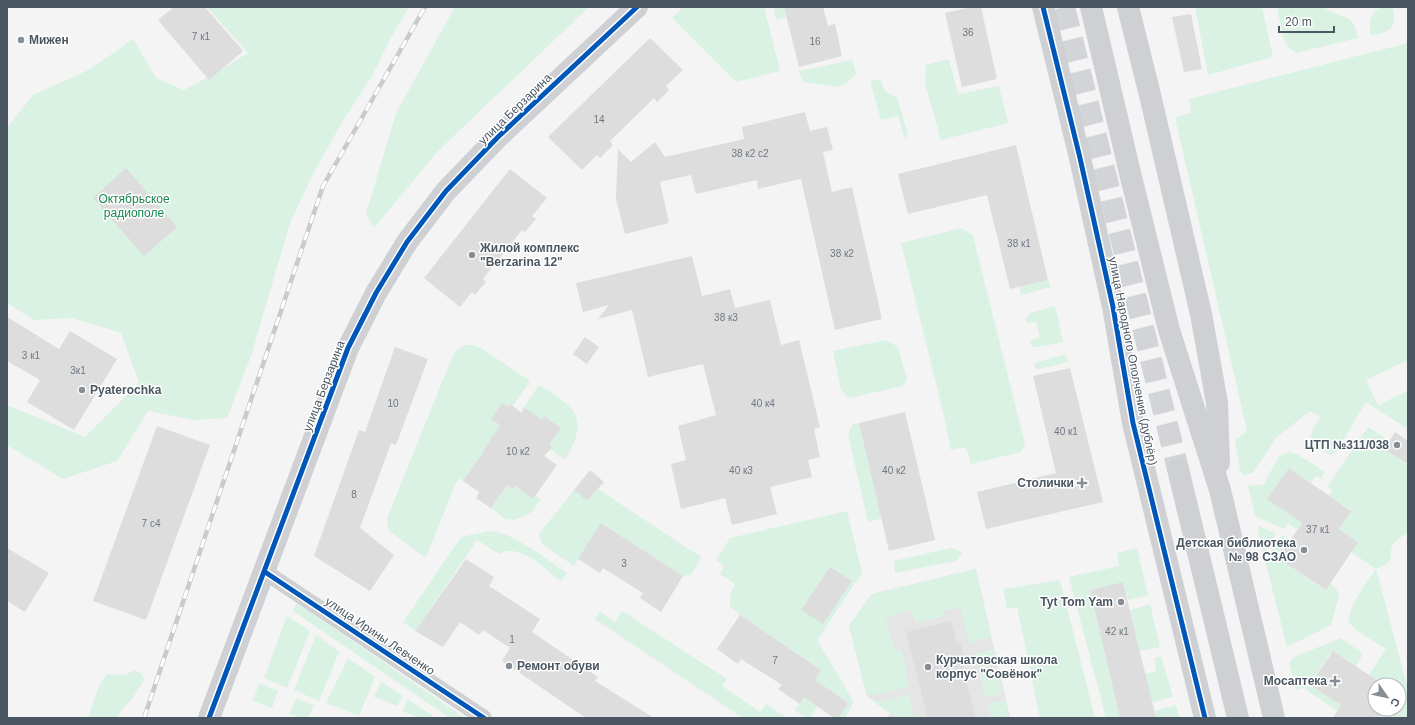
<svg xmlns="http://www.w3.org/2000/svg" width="1415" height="725" viewBox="0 0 1415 725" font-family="Arial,sans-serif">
<rect width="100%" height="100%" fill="#f4f4f4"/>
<path fill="#e6e5e6" d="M976 569 1010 718H887L890 713 867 696 849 626 872 594Z"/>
<g fill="#d9f2e3">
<path d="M207 7H409L390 39 373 74 341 124 313 174 290 223 251 356 227 418 194 420 148 411 117 461 63 479 7 445V405L85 437 139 383 121 333 71 318 34 320 7 303V128L33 95 86 71 105 59 133 39 156 78 184 90 217 72 248 53Z"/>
<path d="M455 7H589L438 151 374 228 366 214 396 113Z"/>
<path d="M683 7H764L780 71 736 82 672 18Z"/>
<path d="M774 7H784L786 18 776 20Z"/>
<path d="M1195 7H1262L1273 57 1208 75Z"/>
<path d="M1277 7H1322L1349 19 1355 26 1358 38 1296 53 1289 48 1284 40Z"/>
<path d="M1382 7H1392C1398 29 1391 31 1371 36 1369 25 1369 12 1382 7Z"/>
<path d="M1408 43V360L1366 380 1378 405 1408 391V429L1366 402 1336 452 1330 455C1306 442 1306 440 1320 417L1310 411 1277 437 1253 473 1244 475 1240 471 1235 440 1247 431 1175 117 1191 113 1189 99Z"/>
<path d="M949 59 958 94 999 86 1008 123 941 140 925 83 926 65Z"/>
<path d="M852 60 856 74 847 83 838 87 803 82 799 71Z"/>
<path d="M880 79 885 91 897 98 908 134 905 139 898 116 881 120 870 81Z"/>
<path d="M962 228 973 236 1025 444 1021 452 971 464 966 447 951 450 943 412 901 243Z"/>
<path d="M1048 280 1051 287 1021 295 1019 287Z"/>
<path d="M1055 306 1063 342 1039 347H1034L1030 343 1033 339 1040 337 1036 322 1027 323 1026 319 1030 313Z"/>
<path d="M886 340 898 347 907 379 903 386 849 398 841 390 833 351Z"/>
<path d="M465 345H472L481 348 530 381 513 406 510 404 508 407 491 419 504 428 495 442 490 440 484 449 489 452 475 465 463 481 459 478 455 485 426 558 392 533 387 527 388 516 453 355 456 351Z"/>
<path d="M1066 354 1068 362 1036 370 1034 363Z"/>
<path d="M539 385C561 400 588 410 574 442 572 448 568 454 564 459L550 449 552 447 549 445 561 428 544 416 541 419 521 411Z"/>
<path d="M859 423 882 518 868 522 848 434 853 424Z"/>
<path d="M1368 427 1390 441 1385 449 1408 464V533C1397 539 1389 544 1391 558L1387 564 1376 569 1408 689V718H1386L1381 715 1385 709H1399V685H1384L1369 675 1386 649 1356 630 1348 621C1352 601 1365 585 1376 569L1351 552 1358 542 1339 529 1351 510 1329 496 1333 490 1327 487Z"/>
<path d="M1289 452 1297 454 1325 472 1321 479 1316 475 1311 483 1289 468 1268 499 1302 523 1297 529 1288 523 1284 529 1255 516 1248 486 1264 484 1279 456Z"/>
<path d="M502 481 512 489 515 486 533 499 536 496 541 499 533 511 525 516 513 520 505 519 491 508 497 499 492 495Z"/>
<path d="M598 489 701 557 691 575 683 576 601 523 574 566 542 544 539 534 574 490 587 501Z"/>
<path d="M847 511 862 573 817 640 843 683 853 702 850 710 845 717 837 718 848 702 820 685 821 700 810 718H807L794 710 800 704 821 670 740 615 730 607C730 599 730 592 735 584L720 574 724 567 716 560 730 538Z"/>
<path d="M1257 525 1276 534 1263 554Z"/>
<path d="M491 531C517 534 545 559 567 573L561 581C545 569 518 541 499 554L477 540 415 631 403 622 461 537Z"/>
<path d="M1282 535 1290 540 1278 558 1325 590 1330 583 1337 590 1339 596 1331 625 1287 647 1265 560Z"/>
<path d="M951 548 963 552 956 561 895 573 894 561Z"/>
<path d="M1137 548 1148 595 1128 600 1123 582 1090 590 1120 718H1106L1069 577 1119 566 1117 553Z"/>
<path d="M976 569 991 637 969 643 960 608 944 610 945 616 916 623 911 610 886 618 895 651 901 649 909 687 867 696 849 626 872 594Z"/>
<path d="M1060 580 1095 718H1040L1017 607 1007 609 1003 589Z"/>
<path d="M297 603 465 718H450L293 611Z"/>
<path d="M1150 604 1160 647 1140 651 1130 610Z"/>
<path d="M600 611 615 622 622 611 727 679 722 686 760 712 766 704 787 718H743L595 619Z"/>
<path d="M287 616 310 631 287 688 264 678Z"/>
<path d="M316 635 339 652 319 701 294 690Z"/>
<path d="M1341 638 1363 654 1356 666 1332 651 1310 684 1341 705 1337 711 1304 688 1296 690 1289 662 1294 657Z"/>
<path d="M993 650 996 664 979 668 976 653Z"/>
<path d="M1161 656 1173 697 1152 702 1145 674 1156 671 1155 658Z"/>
<path d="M348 658 375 677 359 716 326 703Z"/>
<path d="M135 670 142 674 144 680 132 699 122 709 117 718H88L99 686 107 674C118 675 125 676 135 670Z"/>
<path d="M997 670 1003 693 986 698 980 675Z"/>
<path d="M381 681 403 696 397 706 374 697Z"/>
<path d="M259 683 278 691 272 708 253 701Z"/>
<path d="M909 695 914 718H897L874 702Z"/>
<path d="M296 698 314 705 308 718H300L289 714Z"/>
<path d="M408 699 436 718H419L402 711Z"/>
<path d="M1005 700 1008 716 999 718H991L988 704Z"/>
<path d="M1176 705 1180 718H1156L1154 711Z"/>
</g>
<g fill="#ddddde">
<path d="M174 7H205L243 51 209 80 158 20Z"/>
<path d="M784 7H823L828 26 835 24 842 56 799 67Z"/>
<path d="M972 7H981L997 79 962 87 945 13Z"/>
<path d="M1191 14 1202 69 1184 72 1172 17Z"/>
<path d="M650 38 683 70 666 86 669 90 657 102 654 98 610 141 613 145 600 158 597 155 582 170 548 137Z"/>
<path d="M805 112 810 131 827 127 833 150 823 152 832 192 852 187 882 319 835 330 801 179 758 189 757 180 696 194 691 175 660 182 669 223 625 234 616 199 618 149 631 162 655 142 665 157 744 139 742 127Z"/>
<path d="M1016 145 1048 280 1010 289 987 195 908 214 898 174Z"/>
<path d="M126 168 177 227 144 256 93 198Z"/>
<path d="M510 169 547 198 532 216 536 219 525 232 522 230 483 279 486 282 475 295 472 292 460 307 424 278Z"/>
<path d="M692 256 702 296 730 289 735 308 770 300 781 345 799 340 820 427 814 429 820 457 808 460 812 477 770 487 777 514 732 525 725 498 681 509 671 464 686 460 678 426 716 415 703 364 648 377 632 310 598 319 609 305 583 312 576 283Z"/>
<path d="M7 317 59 349 70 331 117 359 74 430 27 402 40 380 7 361Z"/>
<path d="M585 337 599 347 587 364 573 354Z"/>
<path d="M395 347 428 359 396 445 391 443 360 528 394 555 370 591 314 556 359 430 365 432Z"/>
<path d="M1070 368 1103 502 986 529 977 492 1056 473 1033 376Z"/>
<path d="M502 403 508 407 510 404 522 413 525 408 541 419 544 416 561 428 549 445 552 447 544 456 557 465 533 499 515 486 513 489 507 485 491 508 476 498 479 492 463 481 485 450 484 449 500 425 491 419Z"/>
<path d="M905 412 935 540 889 551 859 423Z"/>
<path d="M157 426 210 445 146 620 93 601Z"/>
<path d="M1395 432 1408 441V464L1384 449Z"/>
<path d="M1289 468 1351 511 1339 529 1358 542 1326 590 1278 558 1302 523 1267 499Z"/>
<path d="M590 470 604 482 587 501 574 490Z"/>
<path d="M601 523 683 576 661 612 640 598 643 593 603 568 600 573 578 559Z"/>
<path d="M7 548 49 573 25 612 7 601Z"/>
<path d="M466 559 494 577 489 586 540 619 532 632 598 677 595 681 654 718H586L502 661 510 648 483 630 479 635 460 622 443 647 415 631Z"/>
<path d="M830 567 852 581 823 624 801 610Z"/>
<path d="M1123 582 1141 656 1156 718H1120L1090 590Z"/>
<path d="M740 615 821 670 815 680 848 703 838 718H834L804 697 800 704 778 689 782 685 741 659 738 664 717 649Z"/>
<path d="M951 621 957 643H960L962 649 964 656 960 657 976 718H928L906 632Z"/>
<path d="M1333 651 1384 685H1375V709H1385L1379 718H1333L1341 705 1310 685Z"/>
</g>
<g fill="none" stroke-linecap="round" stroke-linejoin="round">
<path stroke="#d2d4d7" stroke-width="22" stroke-dasharray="22 11" stroke-linecap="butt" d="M1064 7 1178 469"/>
<path stroke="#ced0d2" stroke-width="16" d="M265 572 484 718"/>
<g stroke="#ced0d4" stroke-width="22">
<path d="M1043 7 1080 158 1113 307 1133 423 1205 718"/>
<path d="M1091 7 1130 173 1169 330 1220 490 1274 718"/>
<path d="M1128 7 1150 95 1201 314 1217 403 1219 463"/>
<path d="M1178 469 1238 718"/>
<path d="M209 718 348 348 376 293 407 242 446 191 498 137 637 7"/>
</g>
<g stroke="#c9cacc" stroke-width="4.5">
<path id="rail" d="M144 718 323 186 425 7"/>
</g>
<use href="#rail" stroke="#fff" stroke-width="3" stroke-dasharray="9" stroke-linecap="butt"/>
<g stroke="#fff" stroke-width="8">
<g id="cycleway">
<path d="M1043 7 1080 158 1113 307 1133 423 1205 718"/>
<path d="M265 572 484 718"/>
<path d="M209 718 348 348 376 293 407 242 446 191 498 137 637 7"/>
</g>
</g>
<use href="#cycleway" stroke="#0057b8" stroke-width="5"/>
</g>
<g fill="#868d94" stroke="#fff" stroke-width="1.5">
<circle cx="21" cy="40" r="4"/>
<circle cx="472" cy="255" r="4"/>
<circle cx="82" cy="390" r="4"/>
<circle cx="1397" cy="445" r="4"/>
<path d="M1080 477h4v4h4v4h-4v4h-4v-4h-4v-4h4z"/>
<circle cx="1304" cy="550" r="4"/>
<circle cx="1121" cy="602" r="4"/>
<circle cx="509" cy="666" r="4"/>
<circle cx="928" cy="667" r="4"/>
<path d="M1333 675h4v4h4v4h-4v4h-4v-4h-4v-4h4z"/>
</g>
<g text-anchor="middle" stroke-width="3" stroke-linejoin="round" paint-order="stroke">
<g font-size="10" fill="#707881">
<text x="968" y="36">36</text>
<text x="201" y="40">7 к1</text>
<text x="815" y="45">16</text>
<text x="599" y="123">14</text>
<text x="750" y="157">38 к2 с2</text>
<text x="1019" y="247">38 к1</text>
<text x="842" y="257">38 к2</text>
<text x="726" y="321">38 к3</text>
<text x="31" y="359">3 к1</text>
<text x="78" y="374">3к1</text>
<text x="393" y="407">10</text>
<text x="763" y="407">40 к4</text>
<text x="1066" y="435">40 к1</text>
<text x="518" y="455">10 к2</text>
<text x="741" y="474">40 к3</text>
<text x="894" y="474">40 к2</text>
<text x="354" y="498">8</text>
<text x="151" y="527">7 с4</text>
<text x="1318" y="533">37 к1</text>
<text x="624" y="567">3</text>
<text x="1117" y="635">42 к1</text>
<text x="512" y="643">1</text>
<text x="775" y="664">7</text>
</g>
<g font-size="12" font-weight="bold" fill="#4a5661" stroke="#fff" text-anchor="start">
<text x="29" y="44">Мижен</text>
<text x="480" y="252">Жилой комплекс<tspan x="480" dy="14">"Berzarina 12"</tspan></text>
<text x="90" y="394">Pyaterochka</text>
<text x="1389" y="449" text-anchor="end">ЦТП №311/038</text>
<text x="1074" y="487" text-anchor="end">Столички</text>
<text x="1296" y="547" text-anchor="end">Детская библиотека<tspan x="1296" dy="14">№ 98 СЗАО</tspan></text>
<text x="1113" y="606" text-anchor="end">Tyt Tom Yam</text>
<text x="936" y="664">Курчатовская школа<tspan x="936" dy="14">корпус "Совёнок"</tspan></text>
<text x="517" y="670">Ремонт обуви</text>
<text x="1327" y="685" text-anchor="end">Мосаптека</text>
</g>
<g font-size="12" fill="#4a5661" stroke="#fff">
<text transform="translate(515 109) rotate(-44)" y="4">улица Берзарина</text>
<text transform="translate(1133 361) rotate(79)" y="4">улица Народного Ополчения (дублёр)</text>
<text transform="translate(324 386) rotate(-69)" y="4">улица Берзарина</text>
<text transform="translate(380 636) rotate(34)" y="4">улица Ирины Левченко</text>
</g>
<g font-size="12" fill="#17864f" stroke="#fff">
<text x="134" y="203">Октябрьское<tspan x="134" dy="14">радиополе</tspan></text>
</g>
</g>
<rect width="1415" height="725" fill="none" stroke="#4a5661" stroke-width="16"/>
<g transform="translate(1387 697) rotate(124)"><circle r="19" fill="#ffffff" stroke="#b7bbc0"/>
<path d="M0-3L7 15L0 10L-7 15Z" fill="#868d94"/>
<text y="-6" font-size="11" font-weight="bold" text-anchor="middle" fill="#4a5661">С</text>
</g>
<path d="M1279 26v6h55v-6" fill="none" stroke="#4a5661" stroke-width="2"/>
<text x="1285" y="26" font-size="12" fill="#4a5661" stroke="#ffffff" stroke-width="3" paint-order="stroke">20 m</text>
</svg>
